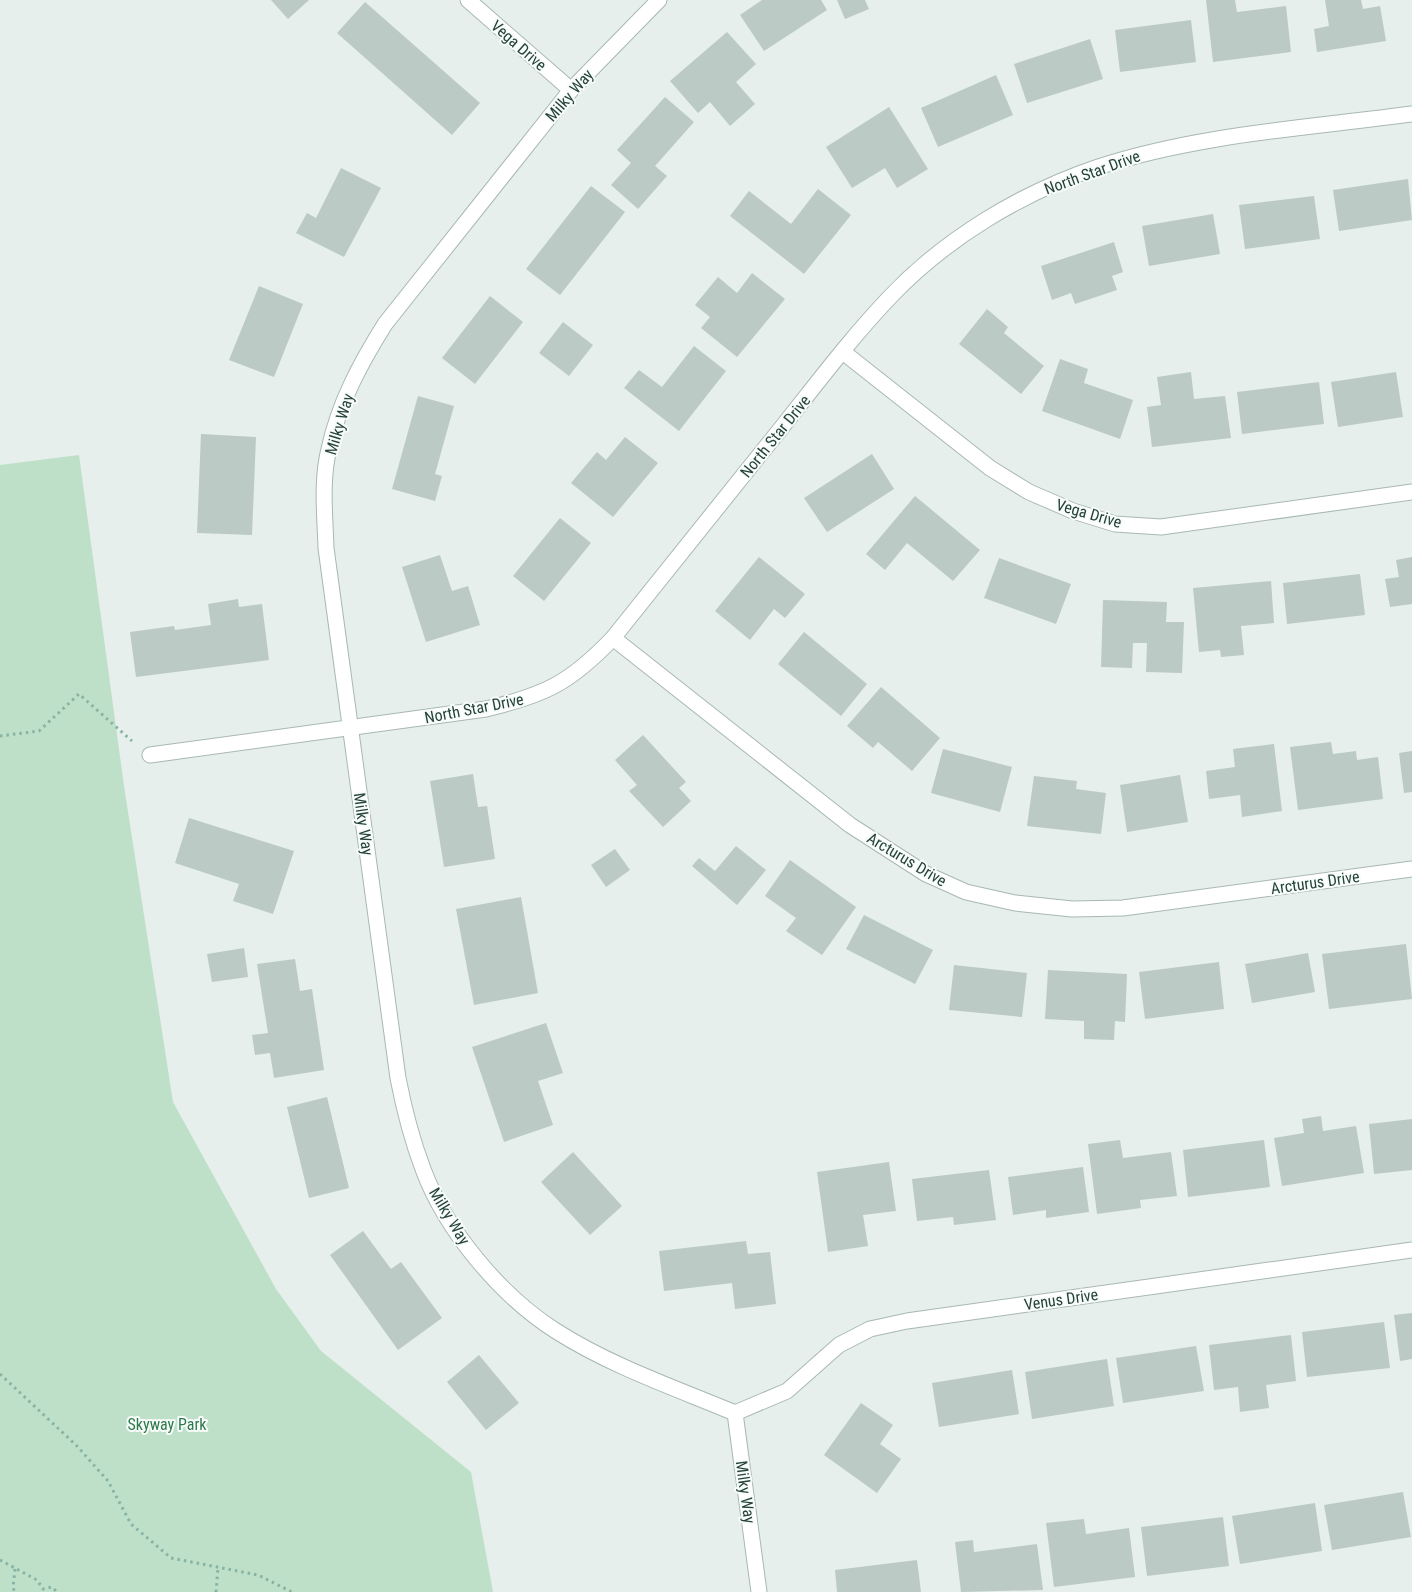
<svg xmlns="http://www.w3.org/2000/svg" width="1412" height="1592" viewBox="0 0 1412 1592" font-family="'Roboto Condensed',sans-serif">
<rect width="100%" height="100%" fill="#e6efeb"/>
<path fill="#bfe0c8" d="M79 455 124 786 173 1102 276 1289 321 1351 471 1472 493 1592H0V465Z"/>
<g fill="#bbcac4">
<path d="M271 0H309L288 19Z"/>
<path d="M762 0H821L827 10 764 51 740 15Z"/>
<path d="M837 0H865L869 9 845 19Z"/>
<path d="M1206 0H1235L1237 12 1286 6 1291 52 1213 62Z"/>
<path d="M1325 0H1361L1363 9 1380 6 1386 41 1317 52 1314 29 1329 26Z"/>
<path d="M365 2 480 103 452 135 337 33Z"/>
<path d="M1191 20 1196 62 1120 72 1115 30Z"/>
<path d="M727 32 756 64 736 82 755 104 730 126 710 102 698 113 670 81Z"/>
<path d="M1090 39 1103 79 1027 103 1014 64Z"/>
<path d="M996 75 1013 115 938 147 921 108Z"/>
<path d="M665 97 694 122 655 166 667 176 638 209 611 185 631 163 617 150Z"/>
<path d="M889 107 928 169 897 188 885 168 852 188 826 147Z"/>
<path d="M341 168 381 188 344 257 296 233 307 213 316 218Z"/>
<path d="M1408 179 1412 220 1339 231 1333 190Z"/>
<path d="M591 186 625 212 560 295 526 269Z"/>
<path d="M818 189 851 215 804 274 730 216 749 191 791 224Z"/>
<path d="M1314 196 1320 239 1245 249 1239 205Z"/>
<path d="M1213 214 1220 254 1149 266 1142 226Z"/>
<path d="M1114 242 1123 272 1112 276 1117 290 1075 304 1071 293 1052 300 1041 266Z"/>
<path d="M752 273 785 299 737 357 701 328 710 317 695 305 718 277 737 293Z"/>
<path d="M259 286 303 304 274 377 229 360Z"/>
<path d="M490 296 523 322 475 384 442 358Z"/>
<path d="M987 309 1008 327 1004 333 1044 366 1021 394 959 344Z"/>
<path d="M563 322 593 345 569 376 539 353Z"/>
<path d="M694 346 726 371 679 431 624 388 639 370 662 387Z"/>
<path d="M1060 359 1088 369 1084 383 1133 400 1120 439 1042 411Z"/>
<path d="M1191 372 1194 399 1225 396 1231 438 1152 447 1147 407 1161 405 1157 377Z"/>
<path d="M1396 372 1403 417 1338 427 1331 382Z"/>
<path d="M1319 382 1324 424 1242 434 1237 392Z"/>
<path d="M418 396 454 406 435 474 442 476 435 501 392 489Z"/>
<path d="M201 434 256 437 252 535 197 533Z"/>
<path d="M625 437 658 463 613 517 571 483 597 452 606 460Z"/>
<path d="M872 454 894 489 827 532 804 498Z"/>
<path d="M915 496 980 550 953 581 907 543 885 570 866 554Z"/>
<path d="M560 518 591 543 544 601 513 576Z"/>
<path d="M440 555 452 591 468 586 480 625 426 642 402 567Z"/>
<path d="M759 557 805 594 785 618 774 609 750 640 715 611Z"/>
<path d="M1412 557V604L1390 607 1385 579 1399 577 1396 560Z"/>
<path d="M999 558 1071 584 1056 624 984 598Z"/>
<path d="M1360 574 1365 615 1287 624 1283 583Z"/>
<path d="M1271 581 1274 623 1241 626 1244 655 1221 657 1220 650 1199 652 1193 588Z"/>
<path d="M238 599 239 607 262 604 269 660 136 677 130 632 174 626 175 630 211 625 208 604Z"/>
<path d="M1103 600 1167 602 1166 622H1184L1182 673 1146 672 1147 643H1133L1132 668 1101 667Z"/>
<path d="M804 632 867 684 841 716 778 664Z"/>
<path d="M881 687 940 738 912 771 878 742 873 748 847 726Z"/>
<path d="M643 735 686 782 679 788 691 801 663 827 629 791 637 785 615 760Z"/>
<path d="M1331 742 1333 754 1356 751 1357 760 1378 757 1383 799 1298 810 1290 747Z"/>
<path d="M1274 744 1282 811 1242 817 1240 795 1209 799 1206 771 1235 767 1233 749Z"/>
<path d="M943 749 1012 767 1000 812 931 793Z"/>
<path d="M1412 751V792L1404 793 1399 753Z"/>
<path d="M473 774 478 807 487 806 495 859 444 867 430 781Z"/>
<path d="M1180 775 1188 822 1127 832 1120 785Z"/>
<path d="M1034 776 1077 781 1076 789 1106 793 1101 834 1027 826Z"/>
<path d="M189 818 294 851 273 914 233 901 239 884 175 863Z"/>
<path d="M736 846 766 870 737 905 692 866 699 858 715 871Z"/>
<path d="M615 849 630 870 606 887 591 865Z"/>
<path d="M790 860 856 907 822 955 786 931 796 918 765 896Z"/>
<path d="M521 897 538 993 474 1005 456 909Z"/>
<path d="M864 915 933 950 915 984 846 949Z"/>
<path d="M1406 944 1412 999 1329 1009 1322 954Z"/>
<path d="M244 948 248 977 212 982 207 954Z"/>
<path d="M1308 953 1315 992 1252 1003 1245 964Z"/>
<path d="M295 959 300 991 312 989 324 1070 274 1078 270 1053 255 1055 252 1035 268 1033 257 964Z"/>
<path d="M1219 962 1224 1009 1145 1019 1139 972Z"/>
<path d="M954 965 1027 973 1022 1017 949 1010Z"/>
<path d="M1048 970 1127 974 1125 1022 1115 1021 1114 1040 1084 1039V1021L1045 1019Z"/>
<path d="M546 1023 563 1073 538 1081 553 1125 504 1142 472 1047Z"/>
<path d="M327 1097 349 1188 309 1198 287 1107Z"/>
<path d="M1321 1116 1323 1131 1356 1126 1364 1173 1282 1186 1274 1138 1304 1133 1302 1119Z"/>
<path d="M1412 1119V1170L1374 1174 1369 1124Z"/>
<path d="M1120 1140 1123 1158 1171 1152 1177 1196 1140 1200 1141 1208 1097 1214 1088 1144Z"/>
<path d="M1264 1140 1270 1187 1188 1197 1183 1150Z"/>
<path d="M573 1152 622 1206 590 1235 541 1182Z"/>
<path d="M889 1162 896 1211 863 1215 868 1246 828 1252 817 1172Z"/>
<path d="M1083 1167 1089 1212 1046 1218V1210L1013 1215 1008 1177Z"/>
<path d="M989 1170 996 1220 954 1225 953 1217 917 1221 912 1179Z"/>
<path d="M363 1231 391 1269 401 1262 442 1318 398 1350 330 1255Z"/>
<path d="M746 1241 748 1254 770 1252 776 1304 735 1309 732 1283 664 1291 659 1251Z"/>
<path d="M1412 1313V1359L1400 1361 1394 1315Z"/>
<path d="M1384 1322 1390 1368 1307 1377 1302 1332Z"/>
<path d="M1291 1335 1296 1381 1266 1385 1269 1408 1240 1412 1238 1387 1214 1390 1209 1345Z"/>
<path d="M1196 1346 1204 1391 1123 1403 1116 1358Z"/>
<path d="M479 1355 519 1403 486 1430 447 1382Z"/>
<path d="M1107 1359 1114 1406 1032 1419 1025 1372Z"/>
<path d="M1012 1370 1019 1414 939 1427 932 1383Z"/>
<path d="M861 1403 893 1425 880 1444 901 1459 877 1493 824 1455Z"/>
<path d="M1403 1492 1411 1537 1332 1550 1324 1505Z"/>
<path d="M1315 1503 1322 1551 1240 1564 1232 1516Z"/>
<path d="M1223 1517 1229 1566 1147 1576 1141 1527Z"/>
<path d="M1084 1519 1086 1534 1129 1528 1135 1577 1054 1587 1046 1523Z"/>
<path d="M973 1540 974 1552 1037 1544 1043 1590 961 1592 955 1542Z"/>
<path d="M917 1560 921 1592H837L835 1570Z"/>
</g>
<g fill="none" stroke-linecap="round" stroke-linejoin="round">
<g stroke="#a8b8b2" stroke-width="17">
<g id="minor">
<path d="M468 0 571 90"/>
<path d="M659 0 571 90 385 324C360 364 339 403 329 449 321 480 325 516 326 548L398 1078C404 1109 412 1140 423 1169 446 1231 501 1296 556 1331 611 1366 675 1388 735 1413L759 1592"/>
<path d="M843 352 990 468 1029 492 1073 511 1115 524 1161 527 1412 492"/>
<path d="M613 638 850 825 926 874 966 892 1015 903 1072 909 1123 908 1412 869"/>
<path d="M150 755 486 709C545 695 570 683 613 638 666 571 720 504 774 437 812 390 848 341 890 297 946 238 1021 193 1098 167 1199 134 1308 128 1412 114"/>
<path d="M735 1413 787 1391 839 1345 870 1329 907 1321 1412 1250"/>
</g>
</g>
<g stroke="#86b3a5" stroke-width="3" stroke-dasharray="2.5 4" stroke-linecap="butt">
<path d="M0 736 39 731 79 694 132 741"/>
<path d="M0 1374 77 1446 108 1481 131 1524 171 1558 258 1575 292 1592"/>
<path d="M0 1560 37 1580 43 1589 52 1587 57 1592"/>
<path d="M15 1569 13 1588 15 1592"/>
<path d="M216 1592 218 1568"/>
</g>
<use href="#minor" stroke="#fff" stroke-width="15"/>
</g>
<g text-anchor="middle" stroke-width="4" stroke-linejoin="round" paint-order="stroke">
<g font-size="16" fill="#24423a" stroke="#f7fbf9">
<text transform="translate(519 45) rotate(41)" y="6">Vega Drive</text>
<text transform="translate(569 95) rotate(-49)" y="6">Milky Way</text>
<text transform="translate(1092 172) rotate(-20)" y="6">North Star Drive</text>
<text transform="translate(339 424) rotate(-73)" y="6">Milky Way</text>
<text transform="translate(775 436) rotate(-51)" y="6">North Star Drive</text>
<text transform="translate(1089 513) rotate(16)" y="6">Vega Drive</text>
<text transform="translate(474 708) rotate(-11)" y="6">North Star Drive</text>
<text transform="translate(364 824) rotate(82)" y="6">Milky Way</text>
<text transform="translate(907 859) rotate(31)" y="6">Arcturus Drive</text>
<text transform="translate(1315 882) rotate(-8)" y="6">Arcturus Drive</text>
<text transform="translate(450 1216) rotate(59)" y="6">Milky Way</text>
<text transform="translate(1061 1299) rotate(-8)" y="6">Venus Drive</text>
<text transform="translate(746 1492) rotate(82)" y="6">Milky Way</text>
</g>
<g font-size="16" fill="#2d7a4b" stroke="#f7fbf9">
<text x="167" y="1430">Skyway Park</text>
</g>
</g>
</svg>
